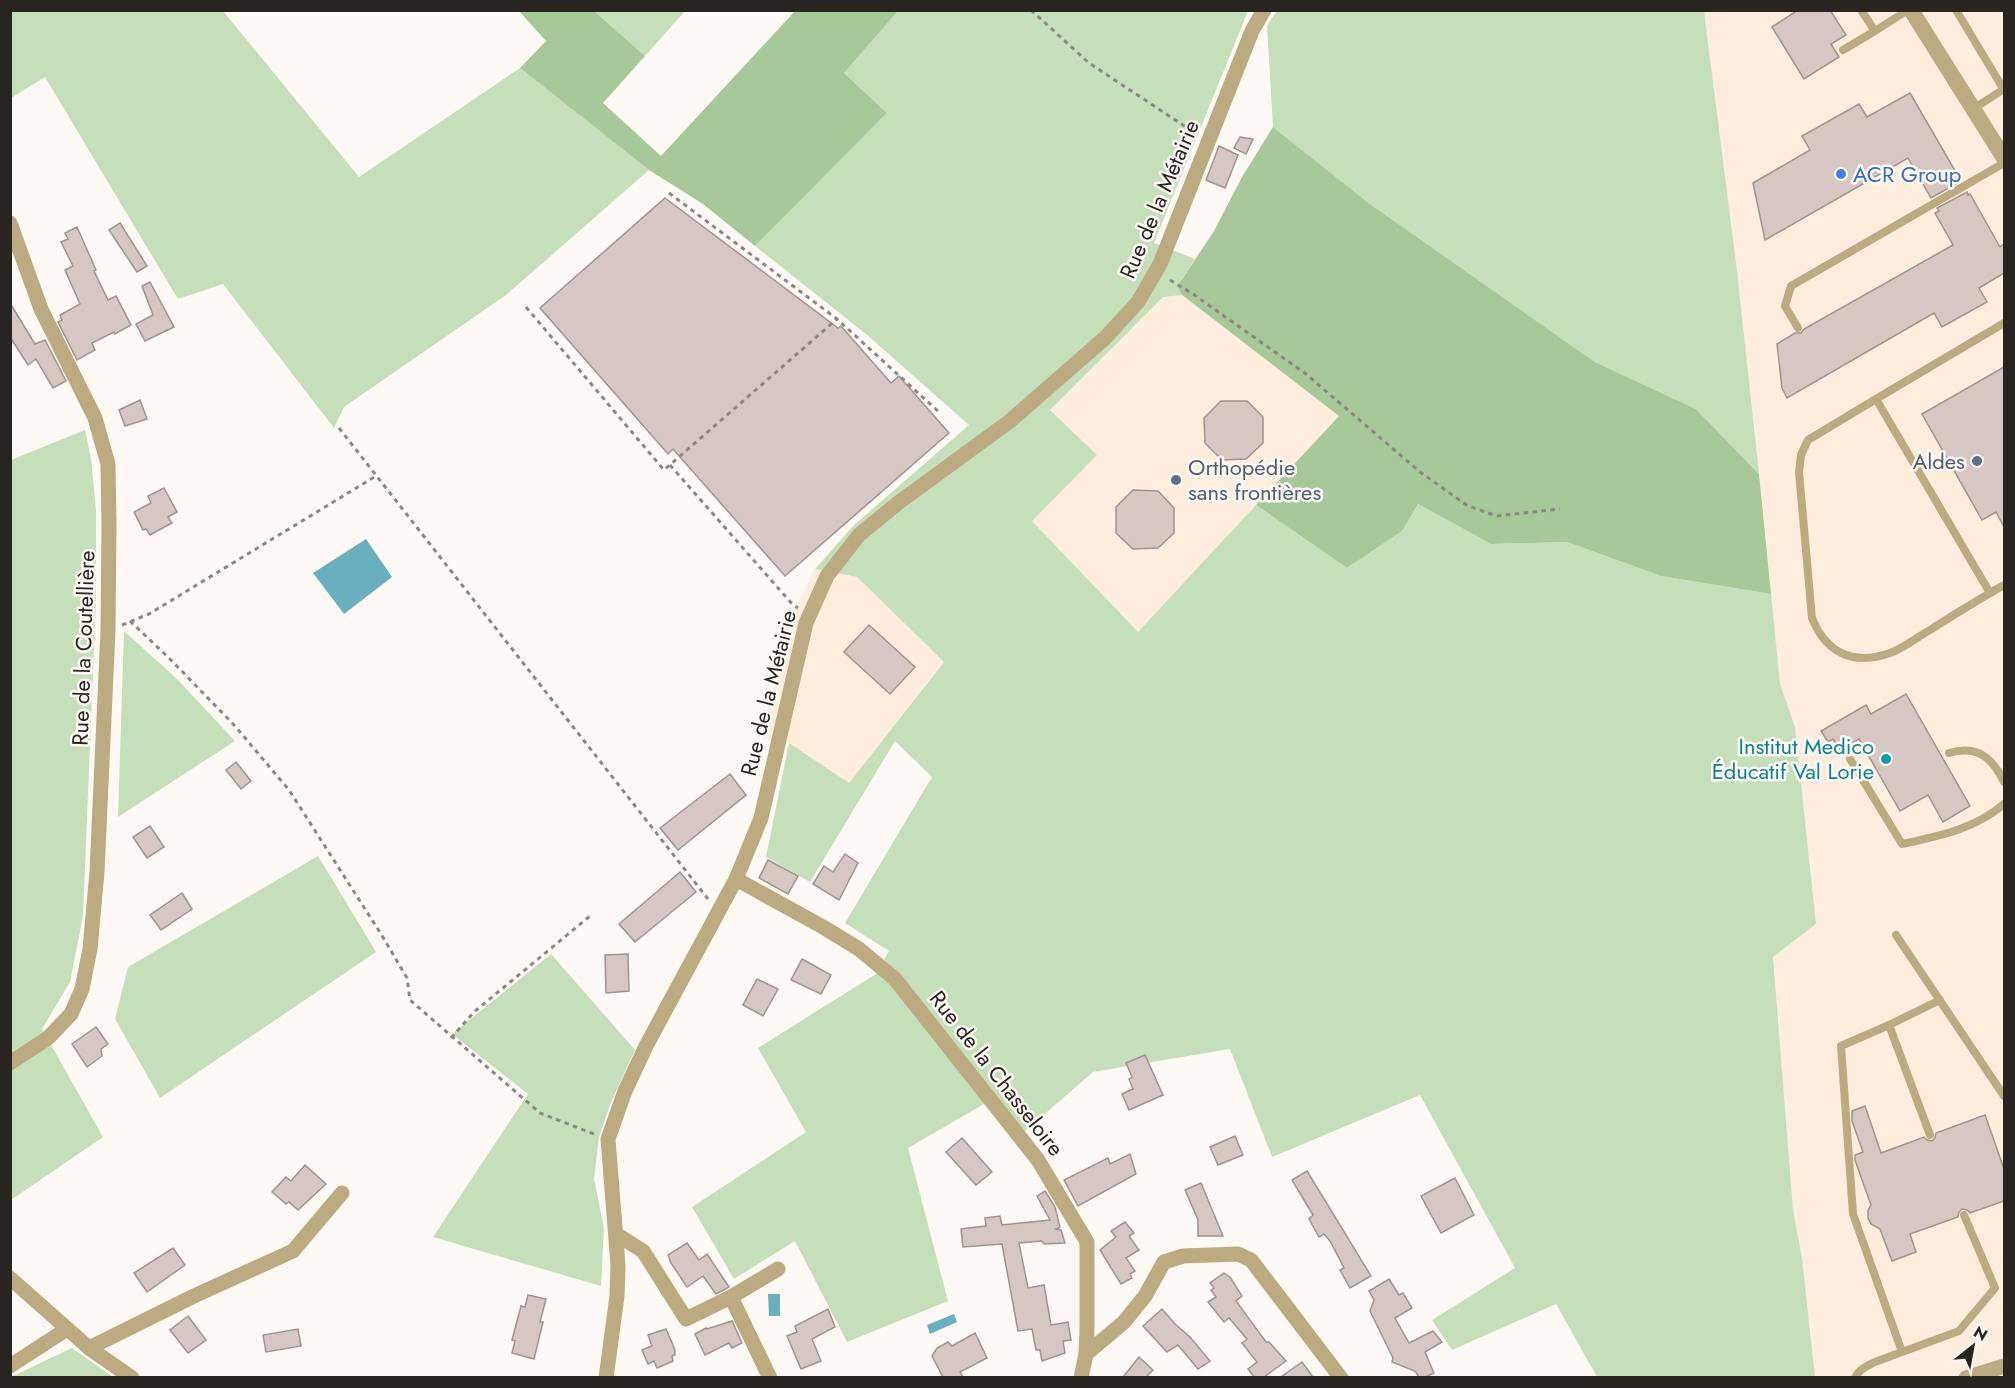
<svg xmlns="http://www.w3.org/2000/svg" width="2015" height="1388" viewBox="0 0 2015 1388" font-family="Jost,sans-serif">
<rect width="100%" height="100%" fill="#fef9f5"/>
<g fill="#ffeddd">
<path d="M1704 11H2004V1377H1815L1802 1258 1793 1209 1773 956 1816 924 1795 727 1780 684 1737 271Z"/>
<path d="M1182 295 1339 416 1138 633 1031 521 1097 455 1050 410 1163 297Z"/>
<path d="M815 569 857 577 944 661 849 783 789 743 761 738 790 619Z"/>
</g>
<g fill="#c6dfbb">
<path d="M1277 10 1704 11 1737 271 1759 474 1696 409 1595 362 1370 204 1273 127 1267 26Z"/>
<path d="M11 11H223L359 177 520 68 649 170 506 295 344 407 334 428 223 284 178 299 45 77 11 98Z"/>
<path d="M594 11H685L645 56Z"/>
<path d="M898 11H1248L1154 243 1195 259 1177 287 1182 295 1163 297 1050 410 1097 455 1032 521 1138 632 1256 505 1347 568 1402 531 1418 504 1491 544 1567 542 1661 576 1771 594 1780 684 1795 727 1816 924 1773 957 1793 1209 1802 1258 1815 1377H1597L1556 1304 1452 1350 1432 1320 1515 1268 1420 1095 1272 1157 1230 1049 1093 1072 1024 1132 996 1097 908 1148 948 1301 847 1342 795 1241 734 1279 692 1207 806 1132 758 1048 876 974 889 951 845 923 932 777 895 741 810 882 766 857 789 743 849 783 944 662 857 577 815 569 853 526 969 425 866 334 755 246 887 113 844 73Z"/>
<path d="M85 430 91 458 96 510V600L83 916 70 982 42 1029 103 1137 11 1200V460Z"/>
<path d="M124 631 177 679 235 741 118 817Z"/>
<path d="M318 856 376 952 160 1098 115 1019 128 967Z"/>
<path d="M551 954 635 1050 611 1102 599 1137 594 1179 604 1228 601 1286 433 1237 528 1094 452 1034Z"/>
<path d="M72 1348 113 1377H11Z"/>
</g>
<g fill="#a7c898">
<path d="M519 11H594L645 56 603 103 661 156 795 11H898L844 73 887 113 755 246 703 204 649 170 520 68 546 41Z"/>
<path d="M1273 127 1370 204 1595 362 1696 409 1759 474 1771 594 1661 576 1567 542 1491 544 1418 504 1402 531 1347 568 1256 505 1339 416 1182 295 1177 287 1214 231 1242 177Z"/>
</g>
<g fill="#69afbd">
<path d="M366 539 392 577 344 614 313 573Z"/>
<path d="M768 1294H780V1316H769Z"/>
<path d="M954 1314 957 1322 930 1334 927 1325Z"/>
</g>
<g fill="#d6c7c3" stroke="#a1938f" stroke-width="1.5">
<path d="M1798 10H1830L1846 35 1831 44 1839 57 1804 79 1772 27Z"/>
<path d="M1910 93 1961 181 1931 198 1908 158 1765 240 1753 183 1810 150 1802 136 1859 104 1867 117Z"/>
<path d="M1240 137 1253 139 1246 154 1234 148Z"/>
<path d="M1219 146 1238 155 1225 188 1206 180Z"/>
<path d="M1967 192 1968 195 1970 194 2000 247 2004 244V273L1979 288 1987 302 1942 327 1934 313 1787 398 1782 388 1777 344 1795 333H1801L1804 329 1953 245 1935 213 1939 211 1937 208Z"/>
<path d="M665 198 838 328 841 326 891 383 899 376 949 433 785 576 673 449 668 454 540 308Z"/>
<path d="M120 223 147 266 137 272 109 230Z"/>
<path d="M77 227 96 270 94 271 108 300 116 296 131 325 115 334 114 332 92 343 95 350 77 360 58 322 62 320 60 315 80 304 65 270 73 266 61 242 68 239 65 233Z"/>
<path d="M150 282 174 327 145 341 136 324 153 315 142 286Z"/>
<path d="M10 303 35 344 45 340 66 381 53 388 36 359 28 365 10 337Z"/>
<path d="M2004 367V527L1996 512 1982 520 1922 414Z"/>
<path d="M140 400 147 419 125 426 119 410Z"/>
<path d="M1221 401H1247L1263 417V443L1246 459 1222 460 1205 443 1204 418Z"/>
<path d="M164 488 177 512 168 517 172 523 150 535 146 529 143 530 134 512 151 503 148 496Z"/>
<path d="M1133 490 1158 491 1174 508V533L1158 548 1133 549 1116 533V507Z"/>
<path d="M869 625 915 667 890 694 844 652Z"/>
<path d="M1906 694 1970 806 1943 822 1928 795 1900 811 1859 739 1840 750 1833 739 1828 742 1821 731 1866 705 1871 714Z"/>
<path d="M236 762 251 781 241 789 226 770Z"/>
<path d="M730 774 746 795 678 850 660 828Z"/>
<path d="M150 826 164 847 147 858 133 837Z"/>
<path d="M845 854 858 863 839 900 813 884 824 866 833 872Z"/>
<path d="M768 860 798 876 788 894 759 878Z"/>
<path d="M680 872 696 892 635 942 619 924Z"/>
<path d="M182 893 192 909 161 930 150 915Z"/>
<path d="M628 954 629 991 606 993 605 955Z"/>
<path d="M802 959 831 975 821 994 791 980Z"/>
<path d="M757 979 778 989 763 1016 743 1005Z"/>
<path d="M96 1027 108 1044 101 1049 102 1056 87 1067 72 1044Z"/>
<path d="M1145 1055 1163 1095 1129 1110 1122 1094 1133 1089 1129 1079 1132 1077 1126 1063Z"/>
<path d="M1865 1106 1881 1153 1924 1137 1927 1140 1932 1141 1935 1138 1936 1133 1985 1115 2004 1169V1201L1970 1213 1967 1210 1962 1209 1959 1212 1958 1217 1910 1234 1916 1252 1892 1261 1880 1229 1871 1224 1868 1218V1210L1871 1205 1855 1160V1155L1863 1152 1852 1121V1111Z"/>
<path d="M1235 1136 1243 1155 1218 1165 1210 1147Z"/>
<path d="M962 1138 992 1172 976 1185 946 1152Z"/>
<path d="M1130 1154 1136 1174 1078 1206 1064 1180 1108 1158 1110 1164Z"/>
<path d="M305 1165 326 1184 298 1210 289 1202 286 1204 272 1192 286 1177 291 1181Z"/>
<path d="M1307 1171 1371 1276 1350 1288 1340 1270 1344 1268 1330 1241 1324 1234 1319 1237 1309 1219 1313 1215 1292 1180Z"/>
<path d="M1455 1178 1474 1215 1441 1233 1421 1196Z"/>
<path d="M1201 1183 1223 1236H1198V1220L1185 1190Z"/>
<path d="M1045 1191 1055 1207 1060 1227 1056 1229 1061 1230 1065 1243 1044 1244 1042 1241 1019 1243 1028 1288 1044 1285 1051 1325 1068 1322 1071 1340 1063 1341 1065 1353 1042 1361 1040 1350H1036L1032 1329 1018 1331 1002 1244 963 1247 961 1229 986 1226 985 1218 1000 1216 1002 1225 1050 1220 1037 1196Z"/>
<path d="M1125 1222 1134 1233 1129 1236 1139 1250 1126 1258 1135 1271 1130 1274 1132 1278 1121 1284 1100 1250 1116 1237 1111 1231Z"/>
<path d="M687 1243 699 1260 707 1254 729 1287 716 1294 703 1276 687 1287 671 1263 668 1255Z"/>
<path d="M173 1248 185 1265 147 1292 134 1273Z"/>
<path d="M1224 1273 1230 1277 1242 1296 1236 1301 1266 1342H1269L1286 1361 1264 1377H1254L1248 1369 1257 1362 1242 1343 1247 1339 1229 1318 1224 1322 1208 1302 1216 1297 1211 1290 1214 1288 1210 1283Z"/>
<path d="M1389 1279 1399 1295 1403 1293 1412 1308 1395 1318 1409 1343 1433 1331 1442 1342 1425 1352 1434 1373 1425 1377H1419L1415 1371 1392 1362 1393 1358 1370 1311 1374 1300 1369 1291Z"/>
<path d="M528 1295 546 1299 540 1322H543L534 1359 512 1353 515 1341 512 1340 521 1306 525 1307Z"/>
<path d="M828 1309 835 1327 812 1339 821 1361 801 1369 787 1336 797 1332 795 1326Z"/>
<path d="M1162 1309 1175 1324 1190 1337 1210 1361 1198 1369 1178 1345 1167 1352 1143 1326Z"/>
<path d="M188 1316 206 1340 188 1353 170 1330Z"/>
<path d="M732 1321 742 1343 732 1348 729 1343 705 1355 695 1334 706 1328 707 1329Z"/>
<path d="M298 1329 301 1346 266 1352 263 1335Z"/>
<path d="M666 1329 675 1350V1355L672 1356 673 1361 657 1368 654 1361 648 1364 642 1350 652 1346 648 1335Z"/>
<path d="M975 1333 987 1358 960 1372 963 1377H943L932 1356 937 1348 948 1342 952 1346Z"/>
<path d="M1139 1357 1153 1370 1146 1377H1123Z"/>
<path d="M1302 1362 1313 1377H1281Z"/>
</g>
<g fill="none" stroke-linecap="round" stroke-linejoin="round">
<g stroke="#8d8884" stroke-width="3" stroke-dasharray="4.5 4.5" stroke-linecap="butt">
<path d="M1031 10 1089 63 1195 133"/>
<path d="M669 193 837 319 940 413"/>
<path d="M1170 280 1193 294 1306 374 1420 472 1468 506 1497 516 1560 509"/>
<path d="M526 307 664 470 837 319"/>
<path d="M339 428 708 899"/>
<path d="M670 465 793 605 798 608"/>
<path d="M130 621 171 660 235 726 289 790 381 934 407 978 410 1000 540 1113 594 1134"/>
<path d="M122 625 149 614 376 476"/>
<path d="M451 1038 474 1012 590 916"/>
</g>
<g stroke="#bcaa80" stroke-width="8">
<path d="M1861 10 1875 31 1908 10"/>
<path d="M1956 10 2004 90"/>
<path d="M1843 50 1875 31"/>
<path d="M1973 109 2004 89"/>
<path d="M2004 323 1876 399 1990 593 2004 585"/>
<path d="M1798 328 1785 306 1791 286 2004 163"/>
<path d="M1876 399 1808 440 1801 455 1799 472 1812 618C1826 653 1853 666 1890 653 1904 648 1917 637 1930 630 1950 617 1970 605 1990 593"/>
<path d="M1949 753C1977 745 1992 757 2004 782"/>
<path d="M1850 759 1902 844C1939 836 1975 829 2004 804"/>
<path d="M1896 935 2004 1096"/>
<path d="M1889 1025 1841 1046 1853 1214 1902 1352"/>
<path d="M1930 1135 1889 1025 1940 1000"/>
<path d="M1855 1378C1859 1369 1867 1366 1875 1362L1959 1331 1995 1288 1964 1215"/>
</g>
<g stroke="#bcaa80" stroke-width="15">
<path d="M10 223 41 309 95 418 108 464 109 523 108 630 97 872 90 949 82 989 71 1014 48 1038 10 1063"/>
<path d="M736 879 823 927 859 949 895 979 1038 1160 1087 1242V1330L1086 1354 1081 1378"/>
<path d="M616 1234 643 1251 686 1319 731 1297 770 1378"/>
<path d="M10 1278 89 1348 132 1378"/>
<path d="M731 1297 778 1269"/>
<path d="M89 1348 194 1296 293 1251 342 1193"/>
<path d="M1086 1354 1124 1322 1145 1296 1164 1262 1183 1256 1238 1254 1251 1260 1341 1378"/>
<path d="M10 1366 67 1329"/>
<path d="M606 1378 617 1296 618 1265 608 1139 625 1091 646 1046 736 879 761 818 806 623 827 576 859 535 898 503 1010 421 1105 338 1138 302 1160 264 1252 31 1264 10"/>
<path d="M1966 1378 2004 1366"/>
</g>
<path stroke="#bcaa80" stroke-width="16" d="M1911 10 2004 158"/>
</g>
<circle fill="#3f7fe0" stroke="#fef9f5" stroke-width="2" cx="1841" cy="174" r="6"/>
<g fill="#5c6f8a" stroke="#fef9f5" stroke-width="2">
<circle cx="1977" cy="461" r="6"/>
<circle cx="1176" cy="480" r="6"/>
</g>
<circle fill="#0f9aa8" stroke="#fef9f5" stroke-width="2" cx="1886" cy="759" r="6"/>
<g text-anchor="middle" stroke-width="5" stroke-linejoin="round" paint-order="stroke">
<g font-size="22" fill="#366cbe" stroke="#fef9f5" text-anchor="start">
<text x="1853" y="182">ACR Group</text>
</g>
<g font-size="22" fill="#282420" stroke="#fef9f5">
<text transform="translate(1159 199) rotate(-67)" y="8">Rue de la Métairie</text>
<text transform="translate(83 648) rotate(-88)" y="8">Rue de la Coutellière</text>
<text transform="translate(768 693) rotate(-76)" y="8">Rue de la Métairie</text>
<text transform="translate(997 1073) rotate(52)" y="8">Rue de la Chasseloire</text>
</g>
<g font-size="22" fill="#4e5e75" stroke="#fef9f5" text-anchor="end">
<text x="1965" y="469">Aldes</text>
<text x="1188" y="475" text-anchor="start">Orthopédie<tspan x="1188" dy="25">sans frontières</tspan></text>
</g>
<g font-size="22" fill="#0d838f" stroke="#fef9f5" text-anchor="end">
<text x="1874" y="754">Institut Medico<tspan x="1874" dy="25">Éducatif Val Lorie</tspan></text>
</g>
</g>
<rect width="2015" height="1388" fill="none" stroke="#282420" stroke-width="24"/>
<g transform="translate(1973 1346) rotate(31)" stroke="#fef9f5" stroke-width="4.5" paint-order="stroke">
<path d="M0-4.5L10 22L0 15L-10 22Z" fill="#282420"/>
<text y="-9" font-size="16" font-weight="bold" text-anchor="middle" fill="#282420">N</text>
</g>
</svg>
